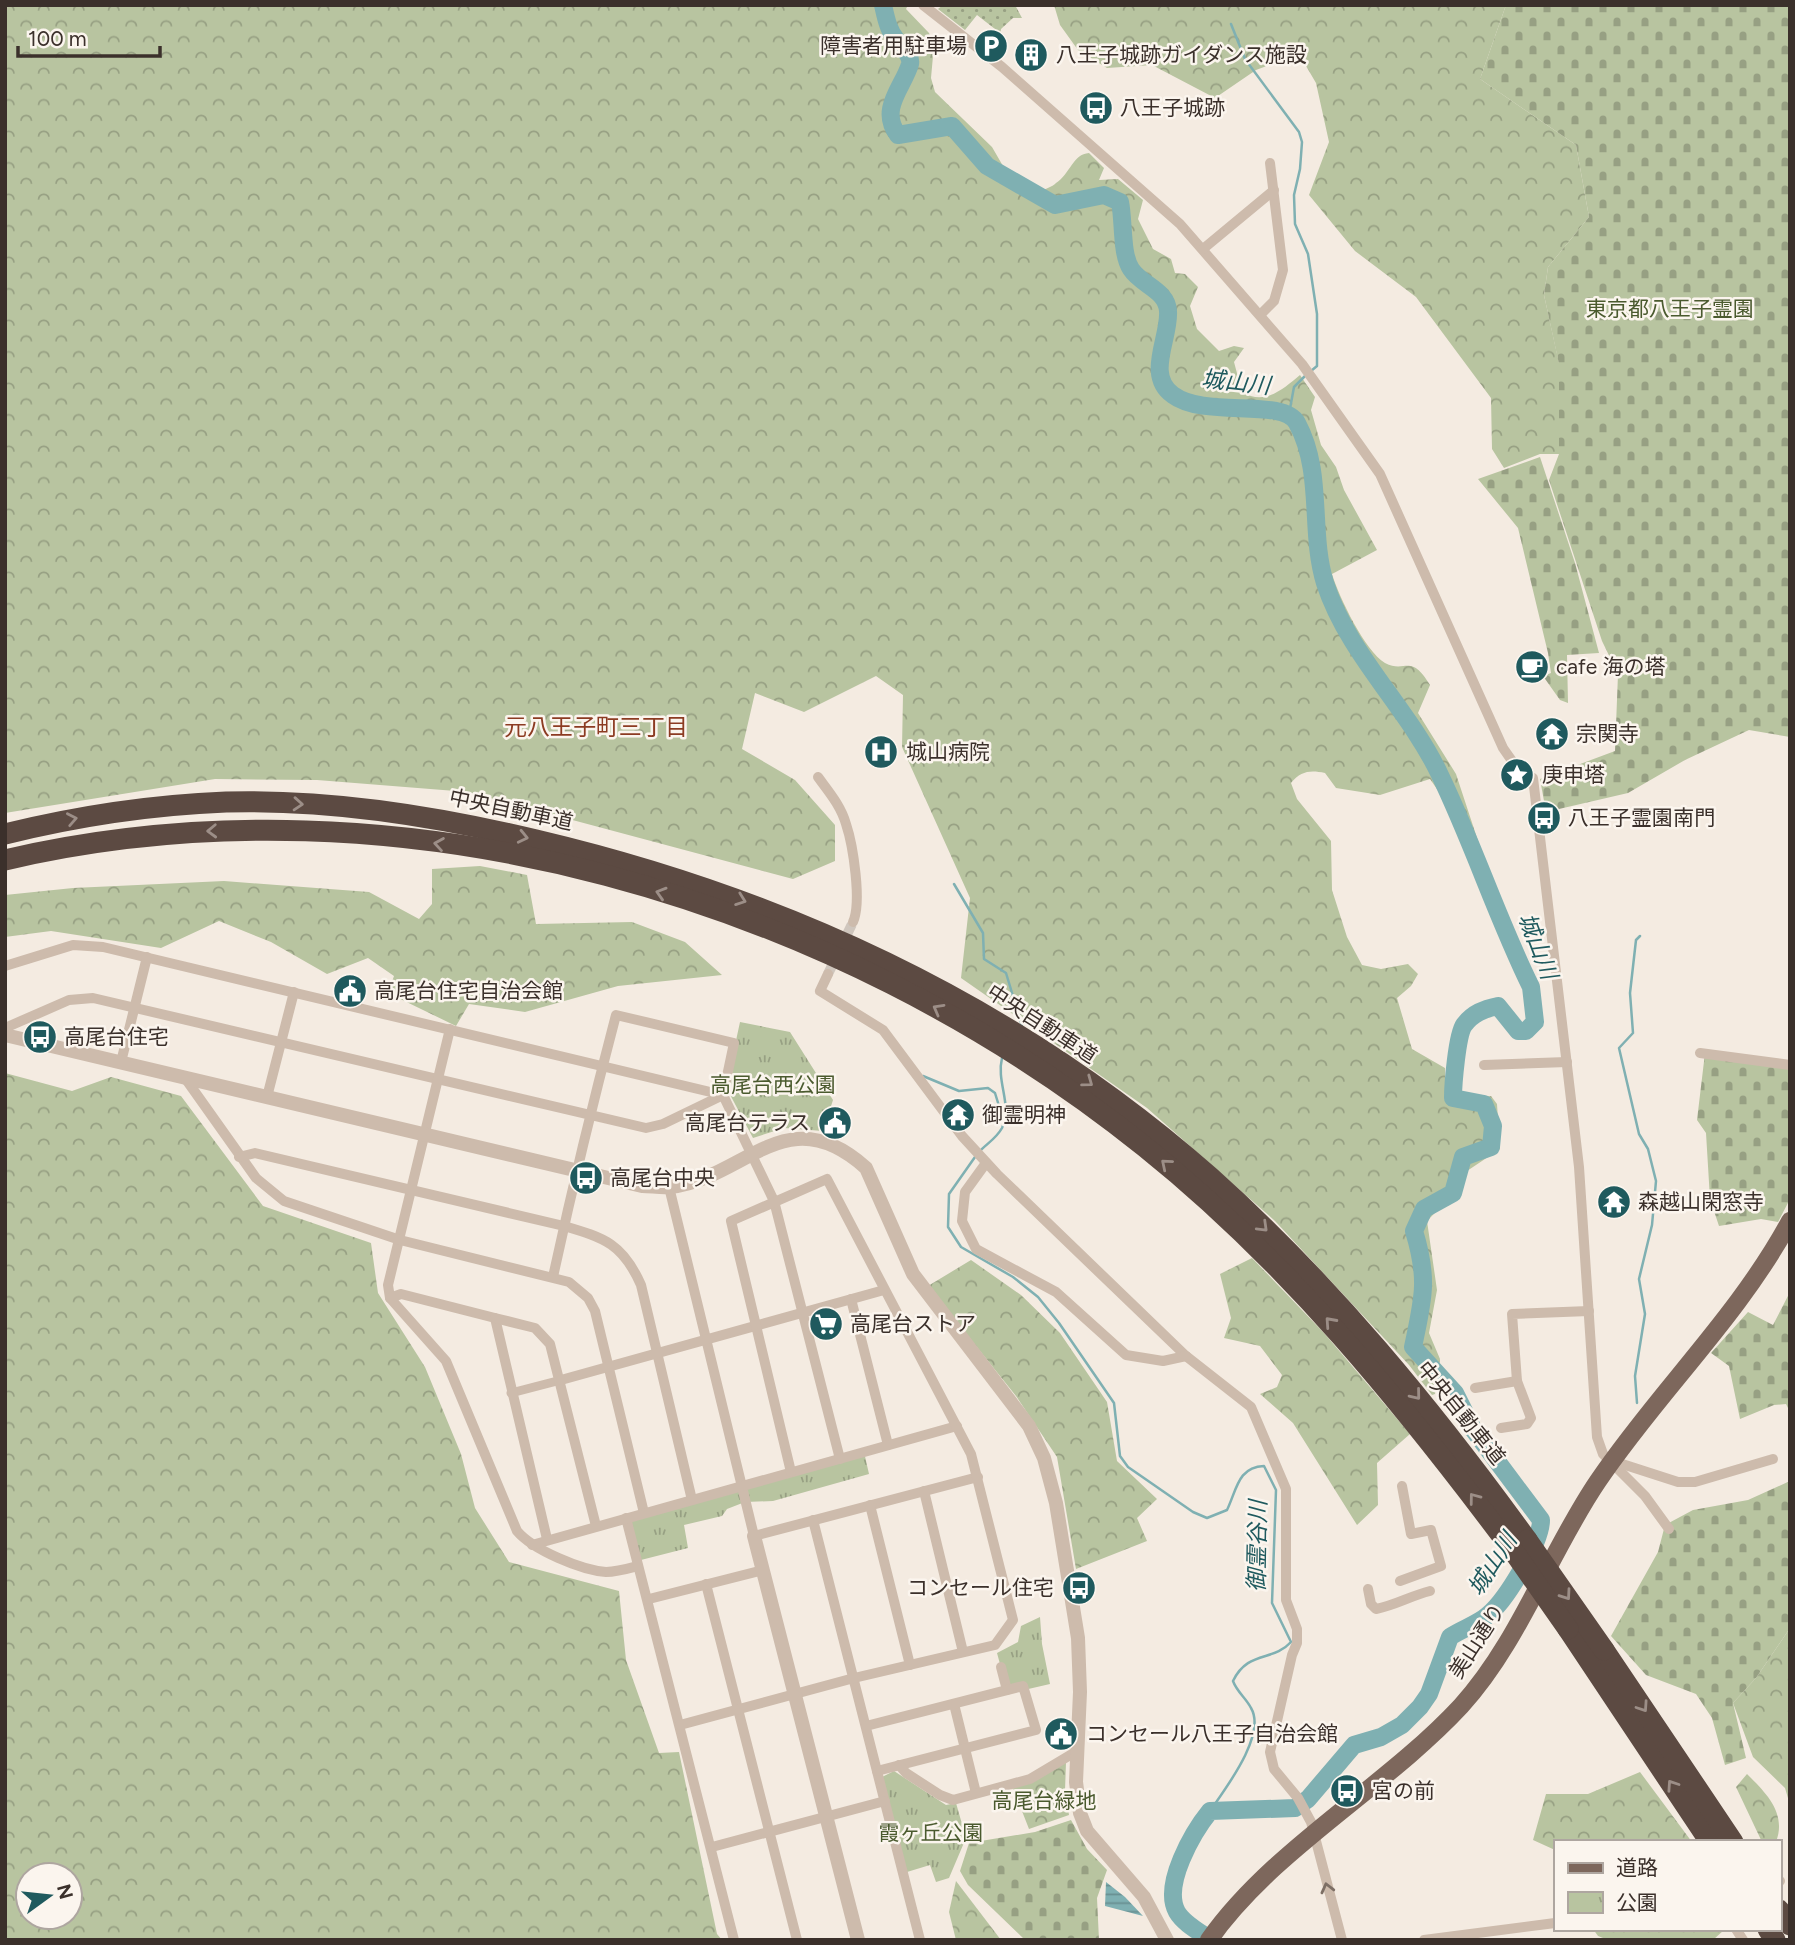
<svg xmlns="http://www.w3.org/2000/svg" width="1795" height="1945" viewBox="0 0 1795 1945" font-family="Figtree,'Noto Sans JP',sans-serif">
<defs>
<pattern id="grass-dots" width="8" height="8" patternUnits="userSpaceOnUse" patternTransform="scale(1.75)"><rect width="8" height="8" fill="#b8c4a0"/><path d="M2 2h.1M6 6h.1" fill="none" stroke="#97a083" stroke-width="1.8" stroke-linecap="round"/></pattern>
<pattern id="forest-crowns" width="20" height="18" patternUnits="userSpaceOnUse" patternTransform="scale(1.75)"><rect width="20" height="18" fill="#b8c4a0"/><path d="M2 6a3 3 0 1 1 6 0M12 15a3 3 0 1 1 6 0" fill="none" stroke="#97a083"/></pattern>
<pattern id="cemetery-stones" width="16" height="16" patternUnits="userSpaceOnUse" patternTransform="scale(1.75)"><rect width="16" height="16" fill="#b8c4a0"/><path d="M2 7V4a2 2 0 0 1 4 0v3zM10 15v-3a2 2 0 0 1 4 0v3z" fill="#97a083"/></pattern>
<pattern id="park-tufts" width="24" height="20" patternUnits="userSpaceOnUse" patternTransform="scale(1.75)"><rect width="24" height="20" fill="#b8c4a0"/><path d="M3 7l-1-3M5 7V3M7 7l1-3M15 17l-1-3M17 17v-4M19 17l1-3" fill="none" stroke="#97a083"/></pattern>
<pattern id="water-rules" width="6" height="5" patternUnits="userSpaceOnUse" patternTransform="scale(1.75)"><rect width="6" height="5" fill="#7fb0b2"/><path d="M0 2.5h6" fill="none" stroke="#699091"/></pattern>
</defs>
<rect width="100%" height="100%" fill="#f4ebe1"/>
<path fill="url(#grass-dots)" d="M943 5H1015L1022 18H1013L1001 29 999 42 991 36 995 29 977 15 965 30 938 9Z"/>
<g fill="url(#forest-crowns)" fill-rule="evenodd">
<path d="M5 5H908L906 9 929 33 934 45 931 78 935 92 992 147 1003 166 1040 191C1045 189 1052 187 1056 183 1070 174 1073 154 1089 153L1104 168 1099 180 1118 179 1143 200 1138 219 1153 249 1171 259 1175 273 1185 274 1198 287 1190 306 1197 329 1219 351 1234 346 1244 348 1234 362 1242 392C1265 406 1283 389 1300 375L1315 397 1311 410 1321 445 1336 467 1344 490 1377 550 1332 574C1339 597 1365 651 1385 663 1406 674 1410 652 1430 685L1418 713 1456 774 1479 844H1475L1430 779 1380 795 1336 788 1325 773C1310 770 1301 771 1291 783L1297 799 1331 841 1332 890 1347 937 1362 965 1381 969 1408 964 1418 974 1411 986 1397 998 1412 1049 1445 1068V1090L1466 1098 1491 1096 1497 1104 1500 1149 1467 1171 1461 1186 1427 1221 1437 1290 1429 1333 1440 1359 1435 1394 1432 1395 1409 1365 1275 1221 1147 1108 961 978 970 898 902 747 903 695 876 676 804 712 755 693 742 749 795 780 835 825V861L793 879 468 792 317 780 215 779 5 813Z"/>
<path d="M1054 5H1506L1480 79 1576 145 1589 217 1548 267 1544 295 1559 363V454H1540L1504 468 1492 449 1491 398 1416 297 1355 251 1309 195 1329 142 1316 83 1299 54 1256 70 1215 98 1152 65 1107 68 1078 50 1060 25Z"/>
<path d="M480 866 527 875 536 924 632 922 685 942 722 975 618 986 525 1012 469 1004 456 1026 388 993 394 976 368 958 327 974 271 942 219 921 161 948 51 931 5 937V895L73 888 224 881 369 892 419 919 432 904V869Z"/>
<path d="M5 1073 72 1091 111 1077 181 1096 263 1206 371 1243 378 1293 425 1367 461 1454 475 1508 509 1562 619 1591 626 1660 659 1753 679 1752 717 1934 722 1940H5ZM70 1875V1917H28V1875Z"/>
<path d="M1252 1258 1324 1333 1410 1434 1377 1463 1378 1505 1357 1525 1293 1423 1260 1394 1277 1387 1282 1375 1260 1346 1224 1338 1231 1318 1220 1274Z"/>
<path d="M971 1260 1021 1295 1060 1333 1107 1402 1117 1461 1157 1499 1137 1518 1147 1541 1076 1569 1057 1457 1016 1396 928 1286Z"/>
<path d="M1790 1628V1805L1785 1788 1753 1757 1733 1703 1756 1678Z"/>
<path d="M1066 1762 1065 1791 1069 1815 1029 1829 1013 1788Z"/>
<path d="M1640 1772 1692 1842H1555V1850L1533 1840 1546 1794H1588Z"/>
<path d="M1747 1774C1766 1793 1787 1813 1776 1842H1762L1736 1787Z"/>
<path d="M956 1881 1001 1940H956L949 1912Z"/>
<path d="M1593 1929H1724V1930L1713 1940H1608L1598 1936Z"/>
</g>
<g fill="url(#cemetery-stones)">
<path d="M1506 5H1790V737L1749 730 1685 760 1628 793 1546 812 1540 779 1615 751 1618 674 1602 641 1549 480 1559 454V364L1544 295 1548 267 1589 217 1576 145 1480 79Z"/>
<path d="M1540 457 1575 563 1599 653 1567 655 1568 703 1560 700 1543 676 1551 673 1548 653 1518 528 1478 479Z"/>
<path d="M1705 1053 1790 1065V1199L1778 1222 1761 1219 1719 1226 1710 1199 1706 1133 1697 1120Z"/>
<path d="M1790 1292V1412L1786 1404 1774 1405 1740 1419 1729 1366 1711 1353 1748 1312 1773 1325Z"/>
<path d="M1790 1481V1628L1756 1678 1733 1703 1746 1758 1725 1765 1712 1718 1696 1694 1646 1675 1611 1636 1658 1552 1665 1525 1693 1510 1748 1500Z"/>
<path d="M1071 1820 1087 1849 1107 1870 1097 1898 1099 1940H1025L968 1885 960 1871 969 1843 1035 1832Z"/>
</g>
<g fill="url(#park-tufts)">
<path d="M740 1022 790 1032 833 1100 823 1131 784 1128 753 1138 726 1087Z"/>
<path d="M864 1452 869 1474 773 1501 745 1502 727 1509 722 1516 684 1525 688 1548 637 1561 626 1518Z"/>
<path d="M1040 1617 1042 1644 1050 1684 1024 1690H1007L997 1653 1018 1642 1021 1626Z"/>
<path d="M894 1771 946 1805 956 1803 966 1838 949 1878 936 1882 930 1865 907 1872 882 1777Z"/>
</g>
<path fill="url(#water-rules)" d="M1106 1882 1125 1897 1143 1916 1105 1906Z"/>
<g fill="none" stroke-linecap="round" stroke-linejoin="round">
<g stroke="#7fb0b2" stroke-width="2.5">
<path d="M1231 24 1245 59 1299 132 1302 142 1300 169 1294 195 1295 224 1308 254 1317 314V366L1311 371"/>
<path d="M1289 414 1294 387 1306 375"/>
<path d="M954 884 983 933 984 959 1006 973 1022 1026"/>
<path d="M923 1076 959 1091 988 1088 995 1093 1003 1119"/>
<path d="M979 1152C986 1144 996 1139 1002 1128 1013 1106 996 1082 1002 1058"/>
<path d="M975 1157 949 1194 948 1227 961 1247 1013 1277 1038 1297 1059 1323 1114 1403 1120 1456 1128 1467 1193 1512 1207 1518 1227 1510C1237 1489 1238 1467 1264 1466L1276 1490 1272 1603 1291 1642C1273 1662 1248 1650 1233 1681 1237 1692 1246 1698 1251 1708 1267 1735 1225 1789 1210 1811"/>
<path d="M1637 1403 1635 1376 1645 1314 1639 1279 1652 1225 1656 1181 1648 1149 1639 1134 1619 1048 1633 1033 1630 993 1636 940 1640 936"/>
<path d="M1541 1526 1548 1522"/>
</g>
<path stroke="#7fb0b2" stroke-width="18" d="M883 5C886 18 888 30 897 41 901 47 912 55 910 64 904 86 878 109 898 135L952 126 987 166 1055 205 1104 195 1120 202C1124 221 1121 254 1131 269 1141 285 1167 290 1168 311 1170 338 1145 375 1173 395 1205 419 1283 397 1297 423 1324 473 1309 531 1325 583 1348 654 1408 708 1439 773 1473 843 1497 918 1531 987L1535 1022 1526 1031H1518L1498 1006C1484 1009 1473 1013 1464 1025 1457 1035 1453 1085 1453 1098L1484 1104 1493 1126 1491 1147 1463 1157 1453 1193 1424 1209 1414 1231C1429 1280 1423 1299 1413 1347L1455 1393 1473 1429 1541 1520C1541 1543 1506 1600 1488 1615 1478 1624 1462 1629 1450 1637L1429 1694 1420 1707 1402 1725 1381 1737 1354 1745 1308 1799 1295 1808 1210 1811C1193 1832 1162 1885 1177 1912 1184 1924 1200 1932 1211 1940"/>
<path stroke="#cfc6bd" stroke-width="10" stroke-dasharray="10 5" stroke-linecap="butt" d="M828 974 853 922"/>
<path stroke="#cdbbac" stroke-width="9" d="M511 1393 561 1380"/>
<g stroke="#cdbbac" stroke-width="10">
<path d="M923 5 1002 67 1180 224 1302 364 1380 474 1503 748 1517 768 1533 778 1579 1167 1597 1437 1603 1454 1645 1496 1669 1529"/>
<path d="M1203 249 1274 190"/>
<path d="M1261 314 1274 301 1283 270 1270 163"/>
<path d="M818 777C829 792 841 806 846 824 853 845 862 902 853 922"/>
<path d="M5 966 73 945 103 947 723 1095 774 1201 840 1459"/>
<path d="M828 974 820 991 883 1030 962 1136 997 1174 1186 1356 1251 1407 1286 1489V1600L1297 1629V1643L1292 1655 1270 1752 1274 1769 1298 1798 1311 1822 1342 1940"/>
<path d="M5 1028 69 1000 93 998 646 1128 663 1124 723 1095 734 1043 616 1015C593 1102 572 1189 553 1277"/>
<path d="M450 1029 388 1285 390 1298 446 1361 517 1531C533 1550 581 1570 606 1572 617 1572 627 1569 638 1566"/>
<path d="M1700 1053 1790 1065"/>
<path d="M121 1062 147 957"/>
<path d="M1484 1065 1567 1062"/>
<path d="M185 1078 256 1178 284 1201 400 1240 569 1282 588 1298 595 1311 644 1513"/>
<path d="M267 1097 294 992"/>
<path d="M239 1157 255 1153 564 1226C605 1238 623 1244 641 1285L692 1500"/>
<path d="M986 1163 965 1192 962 1221 976 1249 1056 1292 1126 1355 1163 1361 1186 1356"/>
<path d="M669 1187 754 1536 978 1477"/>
<path d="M390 1298 401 1294 495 1318 547 1539"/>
<path d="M851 1299 888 1445"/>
<path d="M495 1318 535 1328 550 1344 596 1526"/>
<path d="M561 1380 884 1290"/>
<path d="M1475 1388 1517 1381"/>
<path d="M1501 1428 1527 1424 1531 1418 1517 1381 1512 1314 1589 1311"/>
<path d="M1616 1462 1678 1482H1695L1773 1459"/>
<path d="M924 1491 963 1652"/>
<path d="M870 1505 910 1665"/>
<path d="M626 1518 734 1940"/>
<path d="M813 1520 920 1940"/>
<path d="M532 1545 957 1426"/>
<path d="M1400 1581 1441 1566 1431 1530 1411 1534 1402 1486"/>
<path d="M706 1584 797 1940"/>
<path d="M1368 1589 1371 1604 1376 1609C1396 1605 1410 1596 1430 1591"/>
<path d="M649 1599 763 1570"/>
<path d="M1001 1667 1007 1690"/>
<path d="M954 1704 976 1793"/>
<path d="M680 1725 854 1678 995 1645 1013 1620 971 1454 827 1179 731 1221 791 1472"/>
<path d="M866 1726 1023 1686 1036 1730 877 1771"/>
<path d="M899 1765 906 1773 940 1795 953 1800 1030 1779 1077 1751"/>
<path d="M712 1847 885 1801"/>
<path d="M1779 1881H1780"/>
<path d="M1736 1929 1743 1940"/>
<path d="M1424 1940 1555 1923"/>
</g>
<g stroke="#cdbbac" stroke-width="14">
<path d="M5 1035 642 1186C651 1186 661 1188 670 1187 745 1179 786 1096 866 1168L913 1274 1029 1426 1044 1458 1056 1503 1078 1638 1080 1692 1076 1782 1080 1813 1087 1831 1144 1897 1167 1940"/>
<path d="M754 1536 858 1940"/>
</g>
<path stroke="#7d675c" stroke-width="18" d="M1209 1940C1272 1850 1386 1787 1461 1706 1520 1641 1549 1553 1598 1481 1659 1391 1738 1317 1790 1221"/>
<g stroke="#5c4a42" stroke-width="21">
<path d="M5 834C78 816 151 805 226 802 330 799 436 816 536 840 786 899 1016 1006 1210 1177 1330 1284 1433 1410 1527 1540"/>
<path d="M5 860C399 768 834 897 1145 1147 1290 1263 1404 1405 1514 1552"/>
<path d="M1568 1629 1710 1842"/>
<path d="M1604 1650 1733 1842"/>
<path d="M1779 1910 1790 1925"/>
<path d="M1768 1929 1775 1940"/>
</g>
<g stroke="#5c4a42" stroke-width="21">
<path d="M1527 1540 1604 1650"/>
<path d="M1514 1552 1568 1629"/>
</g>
</g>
<defs><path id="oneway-chevron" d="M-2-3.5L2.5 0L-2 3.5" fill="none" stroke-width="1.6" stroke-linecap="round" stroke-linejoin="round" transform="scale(1.75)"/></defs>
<g stroke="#9c8e87">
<use href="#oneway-chevron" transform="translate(298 804) rotate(4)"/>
<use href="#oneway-chevron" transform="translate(72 819) rotate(-11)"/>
<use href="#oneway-chevron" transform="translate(212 831) rotate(178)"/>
<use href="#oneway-chevron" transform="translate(523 837) rotate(13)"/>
<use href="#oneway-chevron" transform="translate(439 844) rotate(-171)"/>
<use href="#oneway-chevron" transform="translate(661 893) rotate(-163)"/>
<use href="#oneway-chevron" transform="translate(741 900) rotate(20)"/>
<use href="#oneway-chevron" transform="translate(938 1009) rotate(-151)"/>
<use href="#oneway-chevron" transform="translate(1088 1082) rotate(36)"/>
<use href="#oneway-chevron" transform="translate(1166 1164) rotate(-140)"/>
<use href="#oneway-chevron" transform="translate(1263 1227) rotate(44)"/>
<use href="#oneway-chevron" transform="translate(1330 1322) rotate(-132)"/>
<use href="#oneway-chevron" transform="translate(1416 1395) rotate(51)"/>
<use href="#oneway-chevron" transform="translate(1474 1498) rotate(-127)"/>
<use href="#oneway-chevron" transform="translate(1566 1595) rotate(55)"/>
<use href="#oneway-chevron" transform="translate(1643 1707) rotate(56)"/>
<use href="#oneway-chevron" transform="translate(1672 1785) rotate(-124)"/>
</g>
<use stroke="#7d6f65" href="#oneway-chevron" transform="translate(1327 1888) rotate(-104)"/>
<defs>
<g id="parking-disc" transform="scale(1.75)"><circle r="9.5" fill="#1f5a5e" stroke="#fbf5ee"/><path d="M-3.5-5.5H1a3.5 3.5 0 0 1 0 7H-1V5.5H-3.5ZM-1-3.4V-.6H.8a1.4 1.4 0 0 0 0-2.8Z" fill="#fff"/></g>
<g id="building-disc" transform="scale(1.75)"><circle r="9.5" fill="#1f5a5e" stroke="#fbf5ee"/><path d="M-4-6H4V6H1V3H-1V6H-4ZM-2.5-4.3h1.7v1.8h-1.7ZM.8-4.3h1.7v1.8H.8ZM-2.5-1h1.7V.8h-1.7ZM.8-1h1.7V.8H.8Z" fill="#fff"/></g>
<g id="bus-disc" transform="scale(1.75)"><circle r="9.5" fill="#1f5a5e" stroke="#fbf5ee"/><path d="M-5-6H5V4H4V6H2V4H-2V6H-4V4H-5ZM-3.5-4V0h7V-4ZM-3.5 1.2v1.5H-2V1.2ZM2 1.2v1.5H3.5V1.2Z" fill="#fff"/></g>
<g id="cafe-disc" transform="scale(1.75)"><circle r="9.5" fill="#1f5a5e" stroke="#fbf5ee"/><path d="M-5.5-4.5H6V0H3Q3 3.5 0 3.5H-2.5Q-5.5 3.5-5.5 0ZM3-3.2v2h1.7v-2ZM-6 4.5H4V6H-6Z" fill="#fff"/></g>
<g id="temple-disc" transform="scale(1.75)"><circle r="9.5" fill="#1f5a5e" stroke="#fbf5ee"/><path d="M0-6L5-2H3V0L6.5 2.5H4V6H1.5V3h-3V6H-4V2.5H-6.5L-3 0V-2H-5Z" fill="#fff"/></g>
<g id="hospital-disc" transform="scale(1.75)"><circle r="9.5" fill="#1f5a5e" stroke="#fbf5ee"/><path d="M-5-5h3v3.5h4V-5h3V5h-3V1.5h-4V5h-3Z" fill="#fff"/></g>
<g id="sight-disc" transform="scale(1.75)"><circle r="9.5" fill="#1f5a5e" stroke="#fbf5ee"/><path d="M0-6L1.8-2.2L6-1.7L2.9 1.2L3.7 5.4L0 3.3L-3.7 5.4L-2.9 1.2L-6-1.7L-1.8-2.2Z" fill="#fff"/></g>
<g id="civic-disc" transform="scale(1.75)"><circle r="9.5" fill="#1f5a5e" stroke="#fbf5ee"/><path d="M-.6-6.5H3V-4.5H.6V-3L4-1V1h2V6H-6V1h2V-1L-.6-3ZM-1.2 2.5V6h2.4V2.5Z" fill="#fff"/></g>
<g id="supermarket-disc" transform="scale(1.75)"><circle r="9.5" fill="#1f5a5e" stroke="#fbf5ee"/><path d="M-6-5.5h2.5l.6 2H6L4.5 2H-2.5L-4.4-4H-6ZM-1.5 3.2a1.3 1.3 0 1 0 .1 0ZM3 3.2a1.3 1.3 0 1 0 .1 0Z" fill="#fff"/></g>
</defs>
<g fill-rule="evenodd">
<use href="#parking-disc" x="991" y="46"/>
<use href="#building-disc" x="1031" y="55"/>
<use href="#bus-disc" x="1096" y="108"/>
<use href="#cafe-disc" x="1532" y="667"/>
<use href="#temple-disc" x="1552" y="734"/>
<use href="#hospital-disc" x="881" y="752"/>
<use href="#sight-disc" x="1517" y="775"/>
<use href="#bus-disc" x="1544" y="818"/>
<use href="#civic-disc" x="350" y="991"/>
<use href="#bus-disc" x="40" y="1037"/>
<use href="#temple-disc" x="958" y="1115"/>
<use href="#civic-disc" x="835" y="1123"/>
<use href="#bus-disc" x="586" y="1178"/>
<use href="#temple-disc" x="1614" y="1202"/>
<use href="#supermarket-disc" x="826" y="1324"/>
<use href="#bus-disc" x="1079" y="1588"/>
<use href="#civic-disc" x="1061" y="1734"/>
<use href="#bus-disc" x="1347" y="1791"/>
</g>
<g text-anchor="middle" stroke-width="5" stroke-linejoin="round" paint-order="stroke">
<g font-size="21" fill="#3b302b" stroke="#fbf5ee" text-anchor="start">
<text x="967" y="53" text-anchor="end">障害者用駐車場</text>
<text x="1056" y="62">八王子城跡ガイダンス施設</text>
<text x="1120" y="115">八王子城跡</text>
<text x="1556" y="674">cafe 海の塔</text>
<text x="1576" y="741">宗関寺</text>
<text x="906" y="759">城山病院</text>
<text x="1542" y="782">庚申塔</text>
<text x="1568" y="825">八王子霊園南門</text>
<text x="374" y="998">高尾台住宅自治会館</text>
<text x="64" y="1044">高尾台住宅</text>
<text x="982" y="1122">御霊明神</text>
<text x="810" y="1130" text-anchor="end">高尾台テラス</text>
<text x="610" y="1185">高尾台中央</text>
<text x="1638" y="1209">森越山閑窓寺</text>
<text x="850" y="1331">高尾台ストア</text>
<text x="1054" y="1595" text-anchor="end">コンセール住宅</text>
<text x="1086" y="1741">コンセール八王子自治会館</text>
<text x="1372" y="1798">宮の前</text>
</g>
<g font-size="21" fill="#4a5a2e" stroke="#fbf5ee">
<text x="1670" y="316">東京都八王子霊園</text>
<text x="773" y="1092">高尾台西公園</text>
<text x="1044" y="1808">高尾台緑地</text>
<text x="931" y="1840">霞ヶ丘公園</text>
</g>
<g font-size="21" fill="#3b302b" stroke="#fbf5ee">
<text transform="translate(511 810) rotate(12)" y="7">中央自動車道</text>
<text transform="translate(1042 1024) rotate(33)" y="7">中央自動車道</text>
<text transform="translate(1461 1413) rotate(51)" y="7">中央自動車道</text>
<text transform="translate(1477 1641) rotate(-57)" y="7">美山通り</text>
</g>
<g font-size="23" font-style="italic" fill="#1f5a5e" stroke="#fbf5ee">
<text transform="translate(1236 382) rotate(6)" y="8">城山川</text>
<text transform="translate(1538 946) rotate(69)" y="8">城山川</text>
<text transform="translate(1257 1546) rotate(-89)" y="8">御霊谷川</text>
<text transform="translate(1492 1564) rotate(-57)" y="8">城山川</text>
</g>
<g font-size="23" fill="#8c3b22" stroke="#fbf5ee">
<text x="596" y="735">元八王子町三丁目</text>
</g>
</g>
<rect width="1795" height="1945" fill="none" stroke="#3b302b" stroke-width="14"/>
<rect x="1554" y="1840" width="228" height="91" fill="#fbf5ee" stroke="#aea6a0" stroke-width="2"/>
<rect x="1568" y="1863" width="35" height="10" fill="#7d675c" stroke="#aea6a0" stroke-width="2"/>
<text x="1616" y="1875" font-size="21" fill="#3b302b">道路</text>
<rect x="1568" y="1892" width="35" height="21" fill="url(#park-tufts)" stroke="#aea6a0" stroke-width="2"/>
<text x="1616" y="1910" font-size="21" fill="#3b302b">公園</text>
<g transform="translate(49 1896) rotate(75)"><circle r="33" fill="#fbf5ee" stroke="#aea6a0" stroke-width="2"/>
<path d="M0-5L12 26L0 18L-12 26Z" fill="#1f5a5e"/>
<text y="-10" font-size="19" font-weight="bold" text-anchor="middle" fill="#3b302b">N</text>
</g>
<path d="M18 46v10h142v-10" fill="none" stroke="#3b302b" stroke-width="3.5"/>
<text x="28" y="46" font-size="21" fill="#3b302b" stroke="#fbf5ee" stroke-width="5" paint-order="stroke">100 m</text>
</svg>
